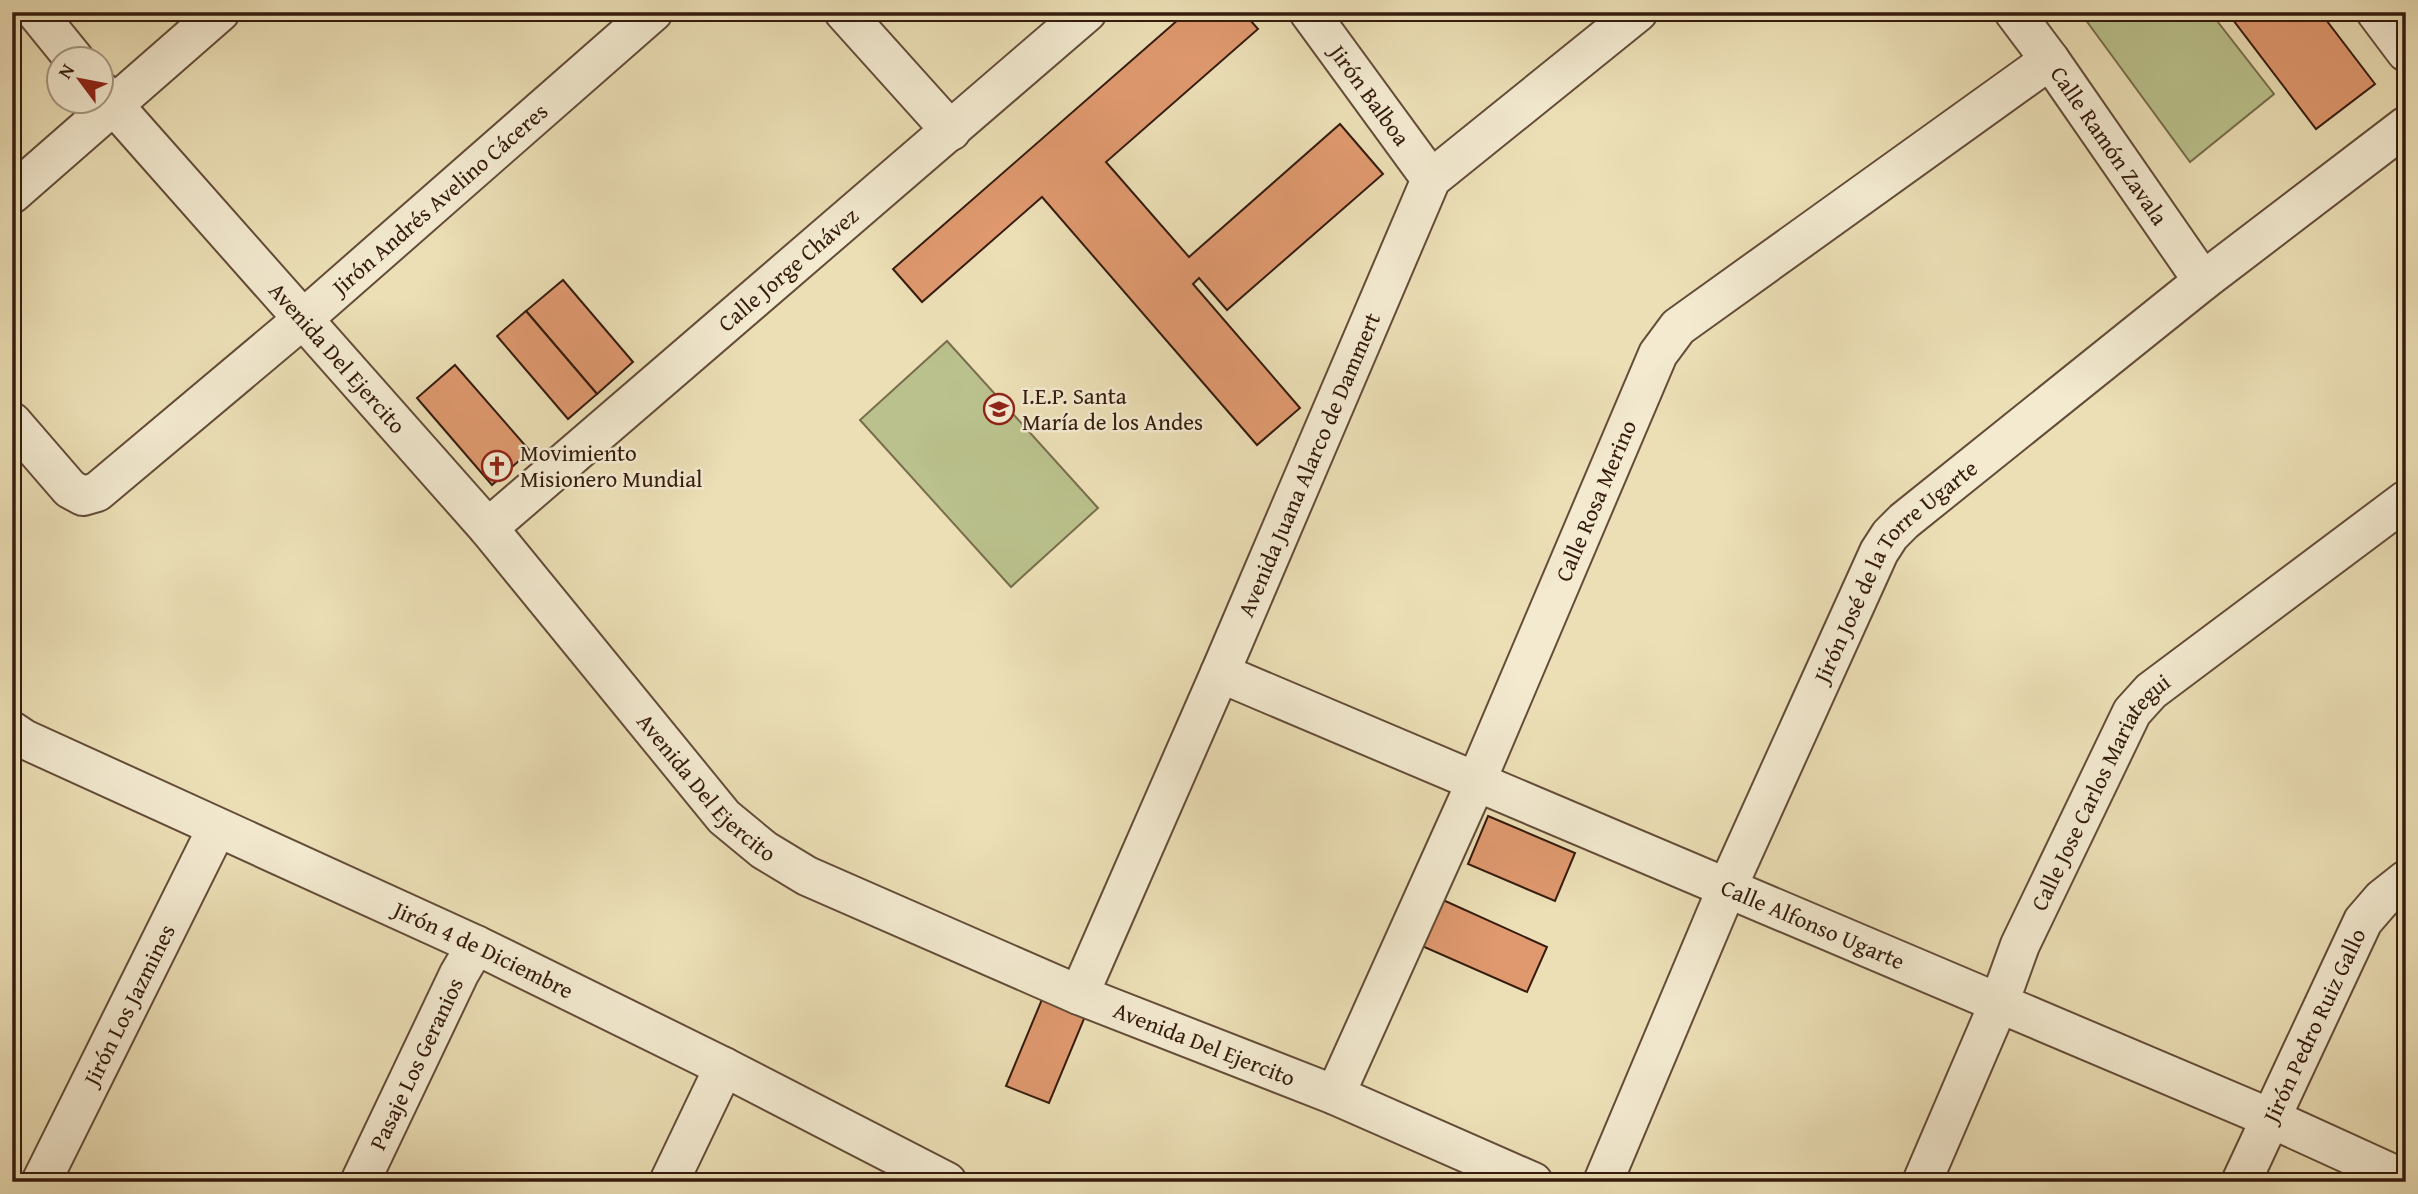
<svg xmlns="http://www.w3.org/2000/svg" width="2418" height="1194" viewBox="0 0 2418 1194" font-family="'Gentium Book Plus',serif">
<rect width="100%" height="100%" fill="#ecdfb6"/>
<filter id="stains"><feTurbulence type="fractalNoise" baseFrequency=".00286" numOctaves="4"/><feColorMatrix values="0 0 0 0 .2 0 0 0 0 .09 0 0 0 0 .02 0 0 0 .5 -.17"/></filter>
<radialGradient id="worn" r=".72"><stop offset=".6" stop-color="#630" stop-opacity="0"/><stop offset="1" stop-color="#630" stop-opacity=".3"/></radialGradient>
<g fill="#bac18c" stroke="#786e4d" stroke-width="2">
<path d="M2093 12H2210L2274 94 2190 162 2085 19Z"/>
<path d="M947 341 1098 508 1011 587 860 420Z"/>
</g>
<g fill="#e0996f" stroke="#351b0e" stroke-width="2">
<path d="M1187 12H1243L1258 29 1106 162 1189 257 1340 124 1383 174 1227 310 1199 278 1193 284 1300 408 1257 445 1042 197 922 302 893 269Z"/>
<path d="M2227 12H2320L2375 84 2316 129Z"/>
<path d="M563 280 633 362 597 394 526 311Z"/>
<path d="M526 311 597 394 568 419 497 336Z"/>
<path d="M455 365 530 451 492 485 417 398Z"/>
<path d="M1488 816 1575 853 1555 901 1468 864Z"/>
<path d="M1443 900 1547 947 1527 992 1422 946Z"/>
<path d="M1043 997 1086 1014 1049 1103 1006 1086Z"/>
</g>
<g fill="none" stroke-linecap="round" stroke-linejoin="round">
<g stroke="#634c38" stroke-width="42">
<g id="minor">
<path d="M36 12 75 60"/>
<path d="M844 12 951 131"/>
<path id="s1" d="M1309 12 1431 179"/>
<path id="s2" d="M2014 12 2050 60 2203 281"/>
<path d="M2376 12 2406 52"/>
<path id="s3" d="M102 92 488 528 724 817 764 850 807 876 1079 995 1335 1095 1533 1182"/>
<path d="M12 194 220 12"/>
<path id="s4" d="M12 422 70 489 83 496 97 492 303 319 653 12"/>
<path id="s5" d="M488 528 1087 12"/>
<path id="s6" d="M1220 673 2270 1118 2406 1180"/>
<path id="s7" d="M12 731 24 739 476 945 724 1067 947 1182"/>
<path id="s8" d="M1079 995 1220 673 1431 179 1638 12"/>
<path id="s9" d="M1335 1095 1476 782 1658 354 1678 327 2050 60"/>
<path id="s10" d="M41 1182 217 828"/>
<path id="s11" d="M360 1182 459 974 476 945"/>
<path d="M669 1182 724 1067"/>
<path id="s12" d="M1603 1182 1727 888 1879 552 1890 535 1904 521 2203 281 2406 126"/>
<path id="s13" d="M1922 1182 1999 1003 2020 945 2132 712 2151 691 2406 500"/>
<path id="s14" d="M2241 1182 2363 921 2382 899 2406 880"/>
</g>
</g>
<use href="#minor" stroke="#f3ead0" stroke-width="38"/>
</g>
<defs>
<g id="school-ring" transform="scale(1.575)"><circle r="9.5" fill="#f3ead0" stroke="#8f2418" stroke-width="1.5"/><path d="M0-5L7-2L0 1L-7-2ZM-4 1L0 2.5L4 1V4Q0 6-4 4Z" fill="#8f2418"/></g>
<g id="church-ring" transform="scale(1.575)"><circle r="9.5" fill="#f3ead0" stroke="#8f2418" stroke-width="1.5"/><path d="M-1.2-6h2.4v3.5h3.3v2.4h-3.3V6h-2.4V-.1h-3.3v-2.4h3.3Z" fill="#8f2418"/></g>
</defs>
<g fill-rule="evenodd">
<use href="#school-ring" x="999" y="409"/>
<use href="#church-ring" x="497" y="466"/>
</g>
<g text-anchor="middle" stroke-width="5" stroke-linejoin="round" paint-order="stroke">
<g font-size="23" fill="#351b0e" stroke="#f3ead0">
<text dy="8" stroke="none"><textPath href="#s1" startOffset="103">Jirón Balboa</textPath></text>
<text dy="8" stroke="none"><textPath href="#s2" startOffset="164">Calle Ramón Zavala</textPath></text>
<text dy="8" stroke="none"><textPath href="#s4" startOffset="569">Jirón Andrés Avelino Cáceres</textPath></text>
<text dy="8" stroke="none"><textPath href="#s5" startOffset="396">Calle Jorge Chávez</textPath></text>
<text dy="8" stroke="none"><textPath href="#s3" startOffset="355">Avenida Del Ejercito</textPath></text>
<text dy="8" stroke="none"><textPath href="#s8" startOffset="578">Avenida Juana Alarco de Dammert</textPath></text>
<text dy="8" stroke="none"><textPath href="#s9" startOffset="649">Calle Rosa Merino</textPath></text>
<text dy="8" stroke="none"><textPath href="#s12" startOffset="682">Jirón José de la Torre Ugarte</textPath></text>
<text dy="8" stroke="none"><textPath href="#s3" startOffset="922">Avenida Del Ejercito</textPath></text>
<text dy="8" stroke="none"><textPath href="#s13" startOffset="430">Calle Jose Carlos Mariategui</textPath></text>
<text dy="8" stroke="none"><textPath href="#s6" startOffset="644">Calle Alfonso Ugarte</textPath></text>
<text dy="8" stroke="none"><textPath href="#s7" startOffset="520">Jirón 4 de Diciembre</textPath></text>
<text dy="8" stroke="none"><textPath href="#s10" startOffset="198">Jirón Los Jazmines</textPath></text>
<text dy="8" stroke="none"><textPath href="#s14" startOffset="173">Jirón Pedro Ruiz Gallo</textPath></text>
<text dy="8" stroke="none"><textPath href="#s3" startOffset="1489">Avenida Del Ejercito</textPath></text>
<text dy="8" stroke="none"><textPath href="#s11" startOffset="131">Pasaje Los Geranios</textPath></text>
</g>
<g font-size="23" fill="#351b0e" stroke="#f3ead0" text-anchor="start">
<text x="1022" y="404">I.E.P. Santa<tspan x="1022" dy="26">María de los Andes</tspan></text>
<text x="520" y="461">Movimiento<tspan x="520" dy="26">Misionero Mundial</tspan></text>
</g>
</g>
<rect width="2418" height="1194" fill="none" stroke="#ecdfb6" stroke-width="42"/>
<rect x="14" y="14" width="2390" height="1166" fill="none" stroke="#351b0e" stroke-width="3.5"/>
<rect x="21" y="21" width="2376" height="1152" fill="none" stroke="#351b0e" stroke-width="2"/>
<g transform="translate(80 80) rotate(302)"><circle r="33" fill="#f3ead0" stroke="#a79782" stroke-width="2"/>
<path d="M0-5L12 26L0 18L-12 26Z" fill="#8f2418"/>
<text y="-10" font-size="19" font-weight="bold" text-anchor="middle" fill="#351b0e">N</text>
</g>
<rect width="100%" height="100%" filter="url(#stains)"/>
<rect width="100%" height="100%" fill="url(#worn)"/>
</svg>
